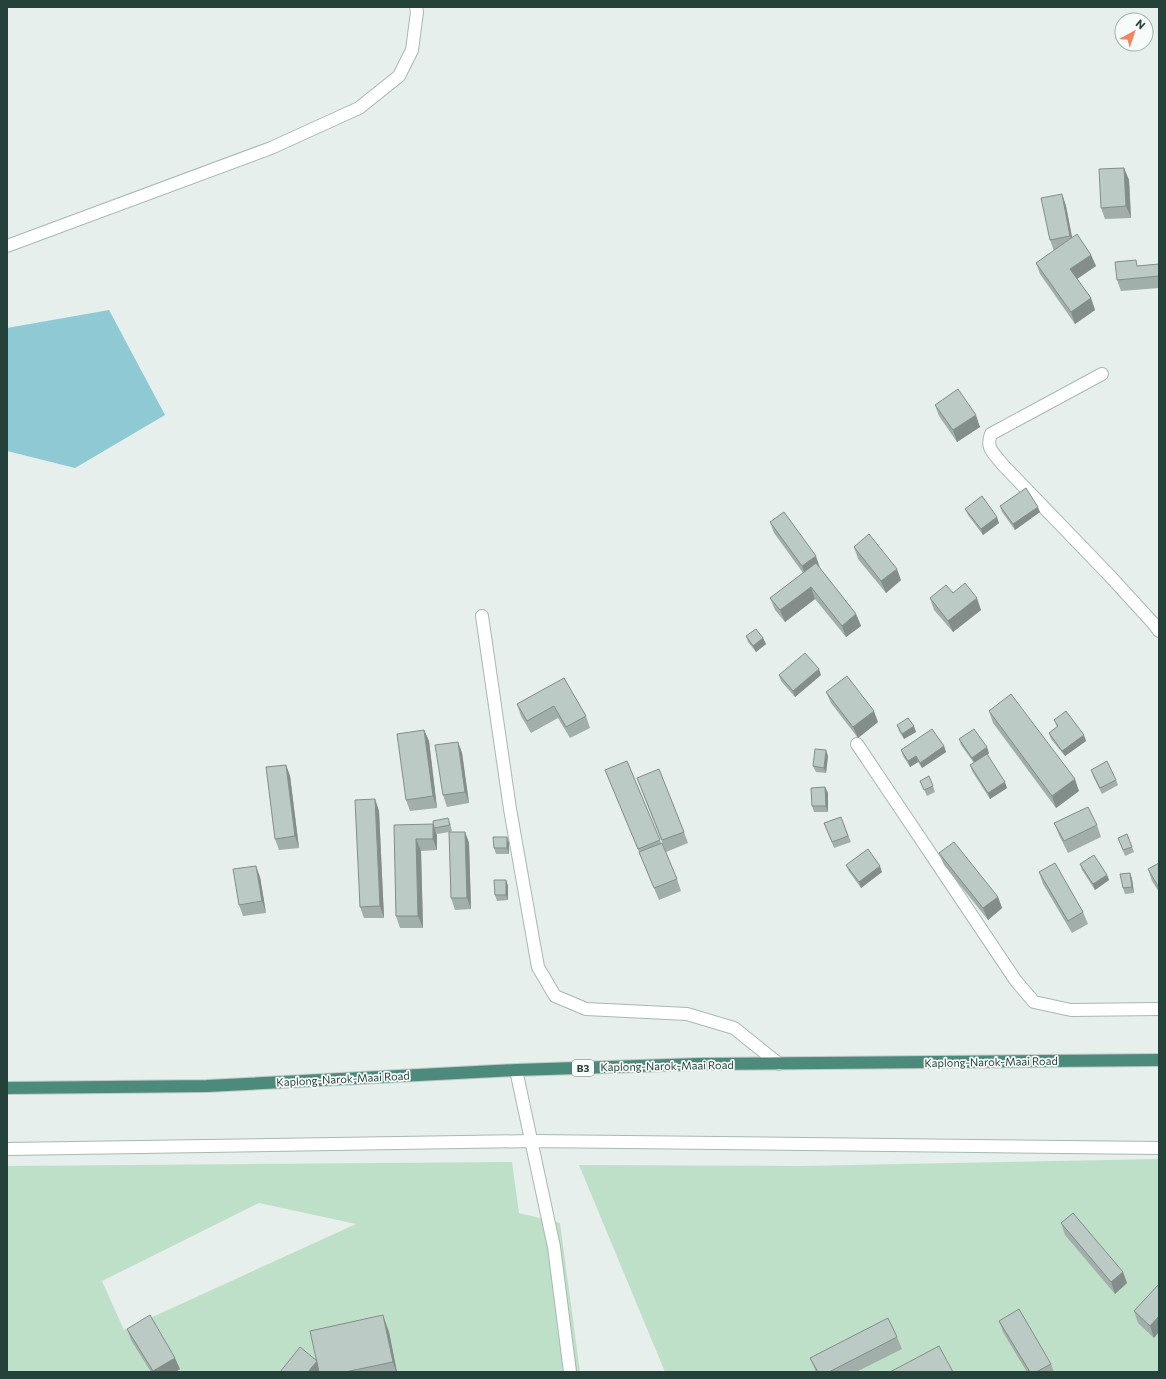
<svg xmlns="http://www.w3.org/2000/svg" width="1166" height="1379" viewBox="0 0 1166 1379" font-family="Commissioner,sans-serif">
<rect width="100%" height="100%" fill="#e6efeb"/>
<g fill="#bfe0c8" fill-rule="evenodd">
<path d="M1159 1159V1372H665L579 1165 800 1166Z"/>
<path d="M512 1162 519 1213 560 1223 580 1372H7V1166ZM259 1203 356 1224 124 1330 102 1281Z"/>
</g>
<path fill="#8ec9d4" d="M109 310 165 415 75 468 7 451V328Z"/>
<g fill="none" stroke-linecap="round" stroke-linejoin="round">
<g stroke="#a8b8b2" stroke-width="14">
<g id="minor">
<path d="M7 246 271 148 359 108 399 76 412 50 417 12 416 7"/>
<path d="M1102 374 991 434C985 449 995 454 1003 465L1109 575 1153 623 1159 631"/>
<path d="M482 616 510 809 538 967 555 996 586 1009 687 1014 734 1028 779 1064"/>
<path d="M857 744 1016 981 1034 1002 1071 1010 1159 1009"/>
<path d="M516 1070 554 1247 570 1372"/>
<path d="M7 1149 533 1141 1159 1148"/>
</g>
</g>
<g stroke="#c2cac8" stroke-width="14">
<path id="trunk" d="M7 1088 207 1086 516 1070 699 1064 1159 1060"/>
</g>
<use href="#minor" stroke="#fff" stroke-width="12"/>
<use href="#trunk" stroke="#4c8a7c" stroke-width="12"/>
</g>
<g fill="#a1aea9">
<path d="M1124 168 1129 180 1131 218 1105 219 1101 208Z"/>
<path d="M1062 194 1066 206 1072 238 1091 255 1096 266 1077 279 1091 298 1095 310 1075 324 1040 274 1036 263 1054 251 1050 240Z"/>
<path d="M1159 264V288L1121 291 1117 280 1138 266Z"/>
<path d="M935 405 980 427 957 442 939 416Z"/>
<path d="M1000 506 1040 512 1015 530 1002 512Z"/>
<path d="M965 509 999 523 983 535 968 515Z"/>
<path d="M770 522 820 568 856 614 861 626 846 637 815 599 785 622 775 610 770 598 803 573 774 533Z"/>
<path d="M854 547 901 580 886 593 858 559Z"/>
<path d="M953 593 981 610 953 632 934 610 930 598Z"/>
<path d="M746 636 763 638 766 644 756 652 748 642Z"/>
<path d="M779 675H821L795 697 781 681Z"/>
<path d="M564 678 586 716 590 728 570 738 558 718 531 733 521 716 517 704Z"/>
<path d="M826 692 878 722 858 738 831 703Z"/>
<path d="M989 711 1079 791 1056 808 993 723Z"/>
<path d="M1054 720 1086 741 1065 756 1051 739 1049 733 1057 727Z"/>
<path d="M897 725 916 732 904 739 899 731Z"/>
<path d="M424 730 429 741 437 808 410 811 406 800Z"/>
<path d="M959 739 989 753 987 755 1007 788 990 799 972 771 970 765 974 763 961 745Z"/>
<path d="M458 742 462 753 469 803 447 807 443 795Z"/>
<path d="M944 746 946 752 922 768 918 762 910 767 903 756 901 750Z"/>
<path d="M828 756 826 773 816 772 813 766Z"/>
<path d="M627 761 661 843 677 879 681 891 659 900 605 770Z"/>
<path d="M286 765 290 776 299 848 279 850 275 839Z"/>
<path d="M1091 770 1116 780 1118 785 1102 794 1093 776Z"/>
<path d="M920 781 933 786 935 792 927 796Z"/>
<path d="M825 787 828 793V812H814L812 806Z"/>
<path d="M641 789 684 832 688 843 666 852Z"/>
<path d="M375 799 379 811 384 918H364L360 907Z"/>
<path d="M841 817 851 842 834 848 824 823Z"/>
<path d="M450 823 452 831 450 832H465L469 843 471 909 455 910 451 898 449 832 437 834 434 828Z"/>
<path d="M1054 823 1097 825 1101 837 1068 853 1059 835Z"/>
<path d="M394 825 437 835V850L421 851 423 928H400L396 916Z"/>
<path d="M1127 834 1134 852 1125 856 1118 838Z"/>
<path d="M509 843V854H496L494 848Z"/>
<path d="M939 853 998 897 1002 908 988 920 944 865Z"/>
<path d="M1159 863V892L1152 881 1148 869Z"/>
<path d="M1080 864 1107 875 1109 880 1095 890 1082 870Z"/>
<path d="M846 865 882 872 861 888 848 870Z"/>
<path d="M1039 872 1083 912 1088 924 1072 933 1043 884Z"/>
<path d="M1130 873 1132 879 1134 893 1125 894 1123 888Z"/>
<path d="M260 877 266 913 243 916 239 905Z"/>
<path d="M506 880 508 886V900L497 901 495 895Z"/>
<path d="M1061 1223 1123 1272 1127 1283 1115 1294 1065 1235Z"/>
<path d="M1159 1284 1154 1338 1138 1323 1134 1311Z"/>
<path d="M999 1321 1051 1364 1054 1372H1027L1003 1332Z"/>
<path d="M127 1329 180 1369 175 1372H151L131 1340Z"/>
<path d="M389 1332 397 1372H280L317 1361Z"/>
<path d="M897 1337 902 1349 856 1372H816L810 1358Z"/>
</g>
<g fill="#838d89">
<path d="M1124 168 1129 180 1131 218 1126 206Z"/>
<path d="M1062 194 1066 206 1074 247 1070 236Z"/>
<path d="M1091 255 1096 266 1074 281 1070 269Z"/>
<path d="M1091 298 1095 310 1075 324 1071 312Z"/>
<path d="M976 415 980 427 957 442 953 430Z"/>
<path d="M1038 507 1040 512 1015 530 1013 524Z"/>
<path d="M997 517 999 523 983 535 981 529Z"/>
<path d="M816 556 820 568 806 578 802 566Z"/>
<path d="M897 569 901 580 886 593 881 581Z"/>
<path d="M811 587 815 599 785 622 780 610Z"/>
<path d="M977 598 981 610 953 632 948 621Z"/>
<path d="M856 614 861 626 846 637 842 626Z"/>
<path d="M763 638 766 644 756 652 753 646Z"/>
<path d="M819 669 821 675 795 697 793 691Z"/>
<path d="M874 711 878 722 858 738 853 727Z"/>
<path d="M914 726 916 732 904 739 902 734Z"/>
<path d="M424 730 429 741 437 808 433 796Z"/>
<path d="M1084 735 1086 741 1065 756 1062 751Z"/>
<path d="M458 742 462 753 469 803 465 792Z"/>
<path d="M944 746 946 752 922 768 920 763Z"/>
<path d="M987 747 989 753 975 764 972 758Z"/>
<path d="M826 750 828 756 826 773 824 768Z"/>
<path d="M916 756 918 762 910 767 908 761Z"/>
<path d="M286 765 290 776 299 848 295 836Z"/>
<path d="M1075 779 1079 791 1056 808 1052 796Z"/>
<path d="M1005 782 1007 788 990 799 988 793Z"/>
<path d="M825 787 828 793V812L826 806Z"/>
<path d="M375 799 379 811 384 918 380 906Z"/>
<path d="M433 824 437 835V850L433 839Z"/>
<path d="M465 832 469 843 471 909 467 898Z"/>
<path d="M507 837 509 843V854L507 848Z"/>
<path d="M416 839 421 851 423 928 418 916Z"/>
<path d="M256 866 260 877 266 913 262 901Z"/>
<path d="M880 866 882 872 861 888 859 882Z"/>
<path d="M1130 873 1132 879 1134 893 1132 887Z"/>
<path d="M1107 875 1109 880 1095 890 1093 884Z"/>
<path d="M506 880 508 886V900L506 895Z"/>
<path d="M998 897 1002 908 988 920 983 908Z"/>
<path d="M1123 1272 1127 1283 1115 1294 1111 1282Z"/>
<path d="M383 1315 389 1332 397 1372H396L393 1362Z"/>
<path d="M1159 1316V1332L1154 1338 1150 1326Z"/>
<path d="M175 1358 180 1369 175 1372H153V1371Z"/>
<path d="M317 1361 321 1372H308Z"/>
</g>
<g fill="#bbcac4" stroke="#838d89">
<path d="M1124 168 1126 206 1101 208 1099 169Z"/>
<path d="M1062 194 1070 236 1050 240 1041 198Z"/>
<path d="M1077 234 1091 255 1070 269 1091 298 1071 312 1036 263Z"/>
<path d="M1136 260 1137 266 1159 264V276L1117 280 1115 262Z"/>
<path d="M958 389 976 415 953 430 935 405Z"/>
<path d="M1026 488 1038 507 1013 524 1000 506Z"/>
<path d="M982 496 997 517 981 529 965 509Z"/>
<path d="M784 512 816 556 802 566 770 522Z"/>
<path d="M869 534 897 569 881 581 854 547Z"/>
<path d="M816 563 856 614 842 626 811 587 780 610 770 598Z"/>
<path d="M965 583 977 598 948 621 930 598 946 585 953 593Z"/>
<path d="M756 629 763 638 753 646 746 636Z"/>
<path d="M805 653 819 669 793 691 779 675Z"/>
<path d="M847 676 874 711 853 727 826 692Z"/>
<path d="M564 678 586 716 566 727 554 706 527 721 517 704Z"/>
<path d="M1011 694 1075 779 1052 796 989 711Z"/>
<path d="M1066 711 1084 735 1062 751 1049 733 1058 726 1054 720Z"/>
<path d="M908 718 914 726 902 734 897 725Z"/>
<path d="M932 729 944 746 920 763 916 756 908 761 901 750Z"/>
<path d="M974 729 987 747 972 758 959 739Z"/>
<path d="M424 730 433 796 406 800 397 734Z"/>
<path d="M458 742 465 792 443 795 435 745Z"/>
<path d="M815 749 826 750 824 768 813 766Z"/>
<path d="M987 754 1005 782 988 793 970 765Z"/>
<path d="M627 761 660 840 638 849 605 770Z"/>
<path d="M1107 761 1116 780 1100 788 1091 770Z"/>
<path d="M286 765 295 836 275 839 266 767Z"/>
<path d="M659 769 684 832 662 840 637 778Z"/>
<path d="M929 776 933 786 924 790 920 781Z"/>
<path d="M825 787 826 806H812L811 788Z"/>
<path d="M375 799 380 906 360 907 355 800Z"/>
<path d="M1088 807 1097 825 1064 841 1054 823Z"/>
<path d="M841 817 848 836 832 842 824 823Z"/>
<path d="M448 818 450 825 434 828 433 821Z"/>
<path d="M433 824V839H416L418 916H396L394 825Z"/>
<path d="M449 832H465L467 898H451Z"/>
<path d="M1127 834 1132 847 1123 850 1118 838Z"/>
<path d="M493 837H507V848H494Z"/>
<path d="M954 842 998 897 983 908 939 853Z"/>
<path d="M662 843 677 879 654 888 639 852Z"/>
<path d="M868 849 880 866 859 882 846 865Z"/>
<path d="M1094 855 1107 875 1093 884 1080 864Z"/>
<path d="M1055 863 1083 912 1068 921 1039 872Z"/>
<path d="M1159 863V888L1148 869Z"/>
<path d="M256 866 262 901 239 905 233 869Z"/>
<path d="M1130 873 1132 887 1123 888 1120 874Z"/>
<path d="M494 880H506V895H495Z"/>
<path d="M1073 1213 1123 1272 1111 1282 1061 1223Z"/>
<path d="M1159 1284V1316L1150 1326 1134 1311Z"/>
<path d="M1019 1309 1051 1364 1036 1372H1030L999 1321Z"/>
<path d="M150 1315 175 1358 153 1371 127 1329Z"/>
<path d="M383 1315 393 1362 345 1372H319L310 1331Z"/>
<path d="M888 1318 897 1337 829 1372H818L810 1358Z"/>
<path d="M939 1346 953 1372H890Z"/>
<path d="M300 1347 317 1361 308 1372H280Z"/>
</g>
<g text-anchor="middle" stroke-width="3.5" stroke-linejoin="round" paint-order="stroke">
<rect fill="#f7fbf9" stroke="#637a73" stroke-width="1" x="572" y="1060" width="22" height="16" rx="3"/>
<g font-size="10" font-weight="bold" fill="#24423a">
<text x="583" y="1072">B3</text>
</g>
<g font-size="11" fill="#24423a" stroke="#f7fbf9">
<text transform="translate(991 1062) rotate(-1)" y="4">Kaplong-Narok-Maai Road</text>
<text transform="translate(667 1066) rotate(-1)" y="4">Kaplong-Narok-Maai Road</text>
<text transform="translate(343 1079) rotate(-3)" y="4">Kaplong-Narok-Maai Road</text>
</g>
</g>
<rect width="1166" height="1379" fill="none" stroke="#24423a" stroke-width="16"/>
<g transform="translate(1134 32) rotate(40)"><circle r="19" fill="#f7fbf9" stroke="#a3b1ad"/>
<path d="M0-3L7 15L0 10L-7 15Z" fill="#f4845f"/>
<text y="-6" font-size="11" font-weight="bold" text-anchor="middle" fill="#24423a">N</text>
</g>
</svg>
